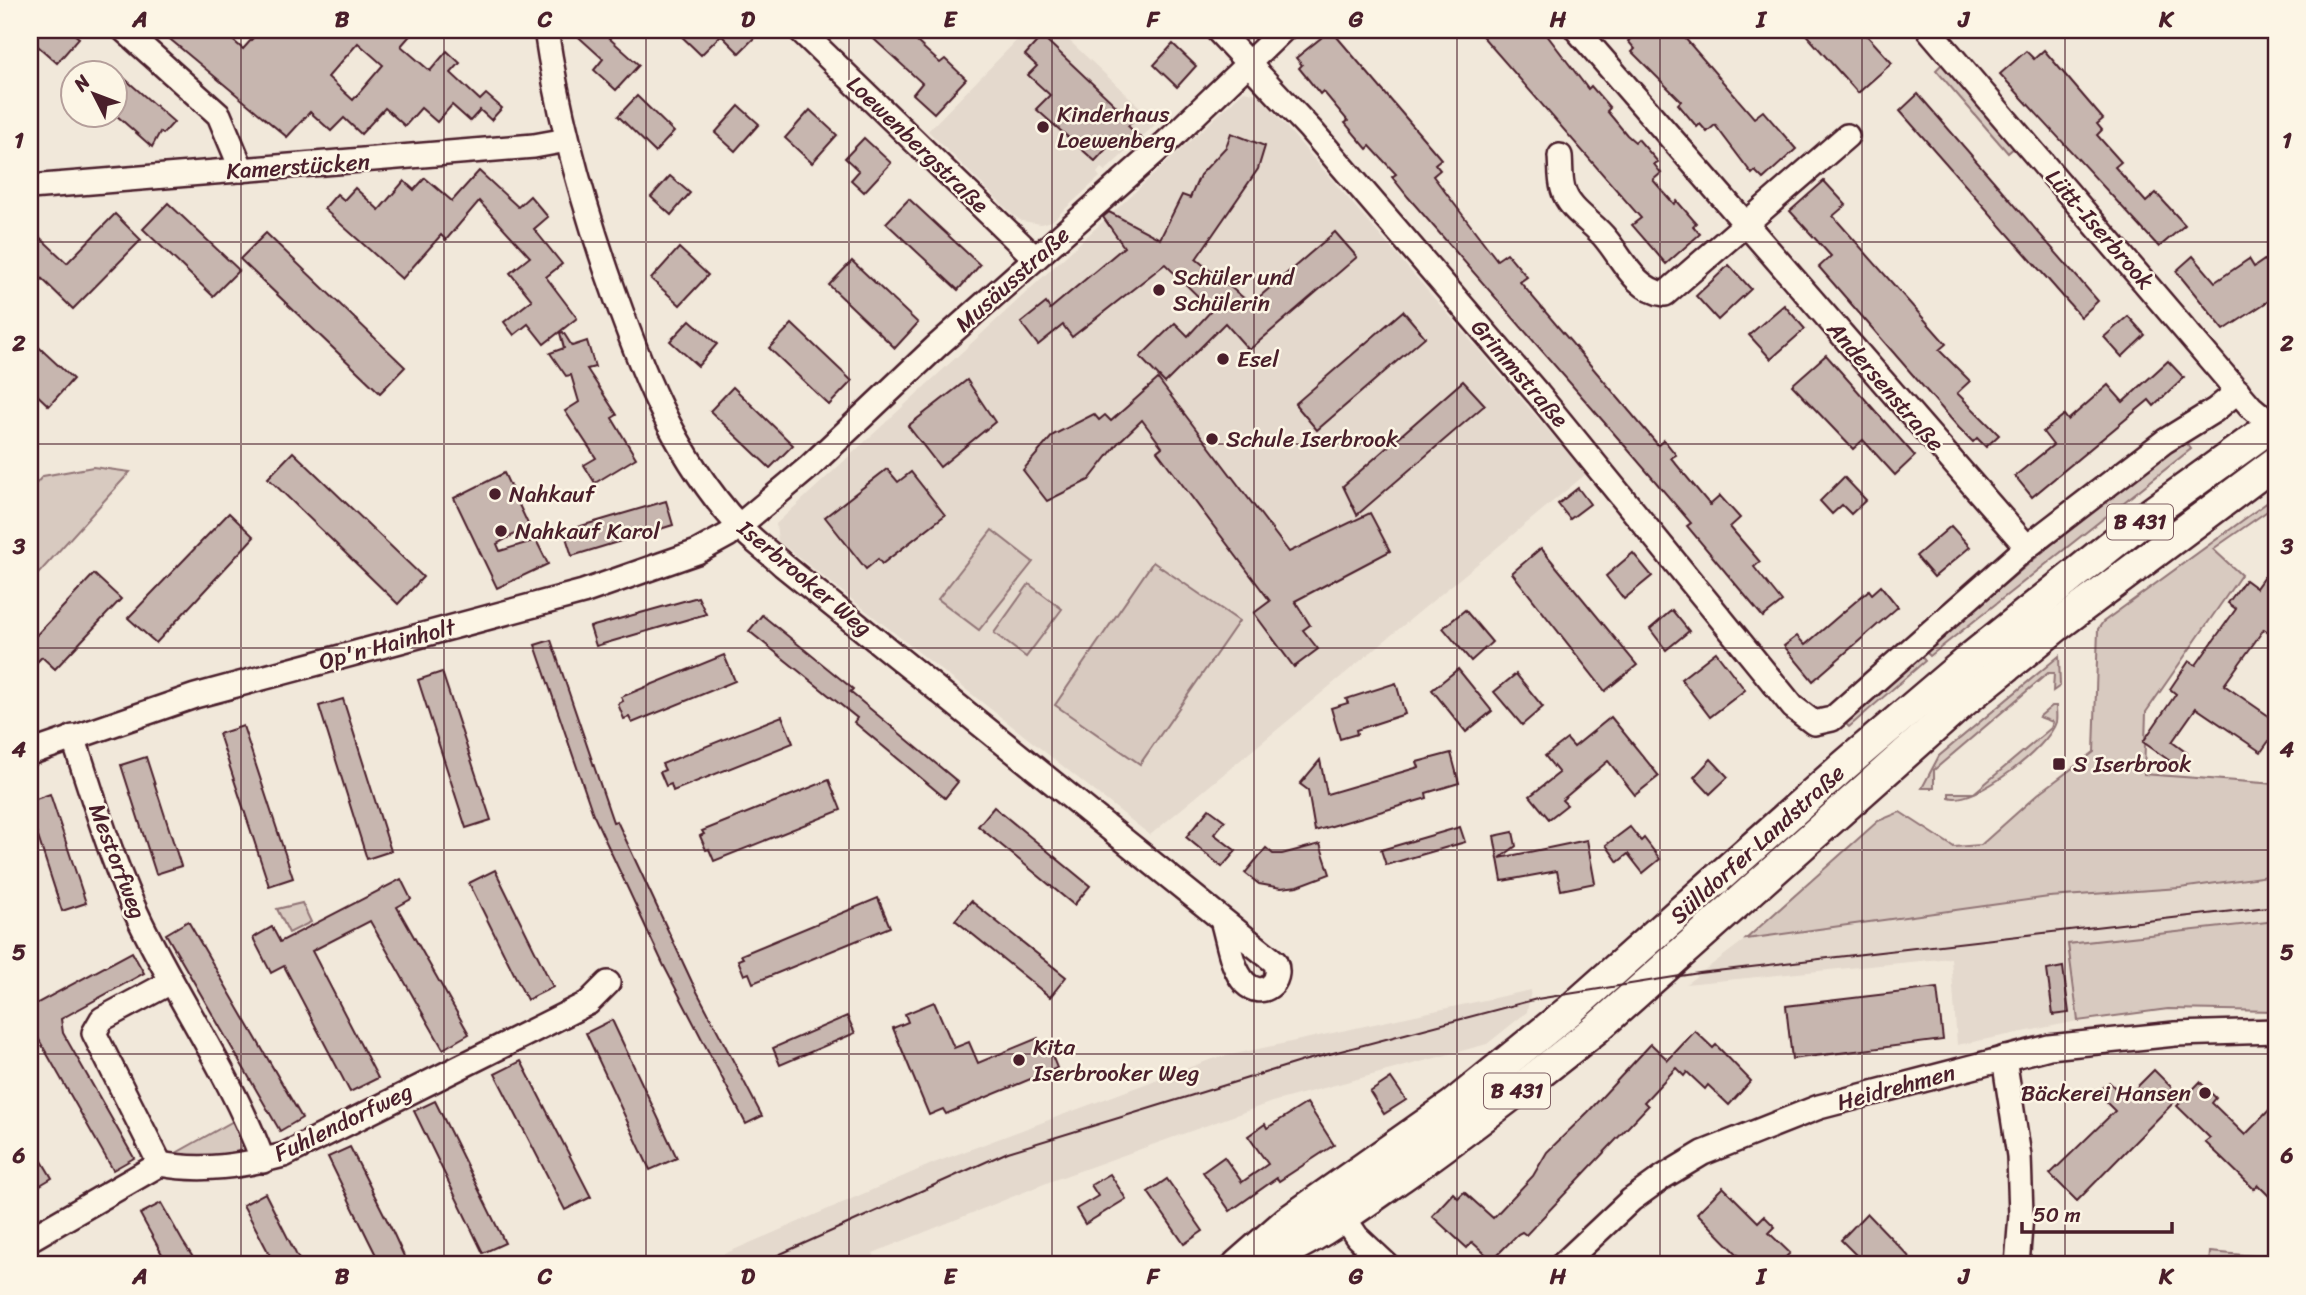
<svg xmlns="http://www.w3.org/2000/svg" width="2306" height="1295" viewBox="0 0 2306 1295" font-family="Sriracha,sans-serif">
<rect width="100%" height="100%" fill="#f1e8da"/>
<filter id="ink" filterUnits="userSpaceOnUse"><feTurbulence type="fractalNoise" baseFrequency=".0143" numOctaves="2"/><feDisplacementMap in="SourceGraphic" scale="14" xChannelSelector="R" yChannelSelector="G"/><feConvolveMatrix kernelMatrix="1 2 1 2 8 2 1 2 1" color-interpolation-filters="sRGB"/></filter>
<g filter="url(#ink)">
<g fill="#e4d9cd">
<path d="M1027 30H1058L1157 123 1105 171 1101 168 1097 173 1100 177 1052 221 1041 224 1022 221 1013 215 928 131Z"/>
<path d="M1244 91 1258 94 1586 474 1150 835 778 541 776 524Z"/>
<path d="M2276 875V921L2069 944 2078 1021 1957 1045 1951 958 1686 984 1746 939 2049 897 2180 888Z"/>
<path d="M1531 990 1527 1012 1487 1044 1272 1102 1054 1180 873 1253 879 1265H699L934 1163 1212 1059Z"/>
</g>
<g fill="#d8cac0" stroke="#917476" stroke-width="2">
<path d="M1943 63 2016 146 2008 153 1936 70Z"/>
<path d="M2185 441 2191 449 1930 656 1925 651 2094 509Z"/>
<path d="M93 467 130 472 30 583V490L43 476Z"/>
<path d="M2272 499H2276V505L2213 549 2241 575 2146 712 2144 774 2276 784V875L2180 888 2049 897 1746 939 1878 821 1900 812 1954 847 1981 845 2038 794 2094 752 2098 629 2103 622Z"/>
<path d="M992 530 1033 562 979 630 938 599Z"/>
<path d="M1153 562 1239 621 1140 764 1055 705Z"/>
<path d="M1029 584 1062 609 1026 657 994 633Z"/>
<path d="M1920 655 1925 661 1849 727 1845 723Z"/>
<path d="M2059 656 2060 686 2053 691 2054 673H2048L1934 770V788H1922L1939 756Z"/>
<path d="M2052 706H2056C2056 711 2057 718 2056 722 2049 747 1974 806 1949 797V793H1974L2051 728 2053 722 2039 717Z"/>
<path d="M1834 789 1841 795 1612 999 1608 994Z"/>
<path d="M302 903 311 922 289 933 277 909Z"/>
<path d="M2276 921V1011L2168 1009 2078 1021 2068 944Z"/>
<path d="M237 1119 244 1143 240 1150 227 1158 169 1157Z"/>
<path d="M2210 1252 2276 1258V1265H2209Z"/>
</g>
<g fill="#c7b6af" stroke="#4a1f2b" stroke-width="2" fill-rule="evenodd">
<path d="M30 30H69L79 38 57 63 30 39Z"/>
<path d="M159 30H221L243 49 260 30H415L401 46 430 71 447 51 460 63 451 73 480 100 486 94 502 108 491 120 480 110 470 121 452 105 437 122 421 108 405 126 385 108 361 134 344 118 331 131 310 112 287 137ZM358 43 383 65 353 100 328 77Z"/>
<path d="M571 30H600L639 65 616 90 594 70 603 59Z"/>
<path d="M675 30H762L739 53 721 35 701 55Z"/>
<path d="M864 30H904L940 63 945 59 966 79 934 113 913 94 922 83Z"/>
<path d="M1331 30 1441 159 1435 164 1440 170 1433 176 1497 260 1507 253 1527 277 1520 282 1658 445 1664 440 1676 455 1671 458 1710 505 1720 496 1740 518 1730 527 1760 562 1754 567 1782 602 1763 617 1687 526 1691 523 1624 445 1408 197 1392 177 1396 174 1370 146 1367 149 1345 123 1348 121 1323 91 1320 94 1299 68 1302 65 1296 58Z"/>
<path d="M1477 30H1543L1588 89 1591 86 1610 108 1607 111 1627 135 1635 142 1638 139 1658 162 1654 164 1661 173 1653 180 1674 204 1677 201 1696 223 1693 226 1700 234 1666 264 1632 225 1641 218Z"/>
<path d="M1640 30H1678L1754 118 1763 111 1796 149 1763 179 1755 171 1752 174 1715 125 1707 132 1700 124 1697 127 1678 104 1681 101 1632 52 1635 49 1628 41Z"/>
<path d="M1802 30H1862L1892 63 1858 93Z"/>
<path d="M1042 36 1132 121 1128 126 1145 142 1134 152 1117 137 1095 161 1036 109 1050 95 1028 75 1037 66 1025 55Z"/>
<path d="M1173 44 1196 66 1177 87 1154 65Z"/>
<path d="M2044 50 2103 119 2097 124 2102 130 2097 135 2121 162 2115 167 2146 202 2156 193 2185 225 2159 247 2000 74 2026 51 2034 59Z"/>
<path d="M116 71 174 122 163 134 160 132 152 147 116 115Z"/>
<path d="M1918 94 2098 301 2081 317 1900 111Z"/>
<path d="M637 96 674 132 655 152 618 116Z"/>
<path d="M739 106 759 124 735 151 715 133Z"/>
<path d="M810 110 837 135 812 163 785 138Z"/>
<path d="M1231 133 1265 146 1258 169 1196 259 1251 304 1335 232 1357 257 1249 350 1225 323 1165 383 1140 357 1175 323 1188 336 1212 310 1165 264 1072 337 1063 325 1038 345 1021 323 1046 303 1050 309 1124 247 1103 217 1109 212 1160 239 1182 195 1190 198 1200 175 1226 147Z"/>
<path d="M864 138 891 163 864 192 851 180 859 171 845 158Z"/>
<path d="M479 171 518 207 530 196 548 217 534 229 562 264 546 277 577 318 544 344 528 324 514 335 504 322 532 300 510 273 530 257 479 201 446 240 441 235 402 279 324 209 337 194 344 200 355 188 379 210 404 181 414 190 425 178 452 201Z"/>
<path d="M670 176 690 193 671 215 651 197Z"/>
<path d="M1824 181 1846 205 1833 216 1946 344 1939 350 1970 381 1957 393 1999 435 1986 447 1977 438 1973 442 1959 428 1819 267 1831 256 1790 211Z"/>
<path d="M909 199 980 265 958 290 886 223Z"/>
<path d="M168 203 239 270 213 296 143 229Z"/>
<path d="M115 214 141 240 73 309 30 267V228L67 263Z"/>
<path d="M266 233 405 367 380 393 240 259Z"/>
<path d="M679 248 708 275 680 305 651 279Z"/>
<path d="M2276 252V296L2224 330 2176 271 2193 256 2215 282 2249 259 2254 267Z"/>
<path d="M852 261 918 323 895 348 829 285Z"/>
<path d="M1729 265 1751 289 1718 320 1696 296Z"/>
<path d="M1784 305 1805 329 1771 359 1749 335Z"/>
<path d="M1403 311 1425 337 1317 430 1295 404Z"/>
<path d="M2128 316 2145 335 2122 357 2104 337Z"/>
<path d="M690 320 717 344 698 366 670 341Z"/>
<path d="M792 324 852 381 829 405 769 348Z"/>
<path d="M563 332 572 346 587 341 595 367 587 369 617 415 612 418 636 458 595 483 584 465 596 458 565 411 579 402 571 375 566 376 550 353 564 348 560 333Z"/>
<path d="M30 339 73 379 49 406 30 388Z"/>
<path d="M1826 355 1915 456 1895 475 1863 440 1853 449 1792 385Z"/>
<path d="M2168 361 2184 378 2154 406 2149 400 2032 497 2015 476 2053 445 2043 432 2064 415 2068 420 2108 385 2123 402Z"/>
<path d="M1158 379 1289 552 1370 513 1390 551 1295 601 1310 625 1303 630 1318 649 1294 667 1254 613 1270 601 1157 451 1162 447 1142 420 1118 443 1089 480 1047 501 1023 470 1053 435 1094 414 1099 420 1105 415 1111 421Z"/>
<path d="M967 380 995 422 940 467 908 426Z"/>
<path d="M1463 381 1485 405 1357 515 1343 486Z"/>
<path d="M733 387 793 445 770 468 710 411Z"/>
<path d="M293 452 423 577 398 604 268 478Z"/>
<path d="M887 469 898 482 911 472 945 515 882 564 878 559 866 569 825 517Z"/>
<path d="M504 473 529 526 497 544 500 551 536 540 548 564 497 588 454 498Z"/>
<path d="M1844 477 1866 500 1851 514 1842 505 1832 514 1820 501Z"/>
<path d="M1578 488 1590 504 1570 519 1558 504Z"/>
<path d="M666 501 673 525 572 556 564 531Z"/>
<path d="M229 513 254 537 156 643 128 618Z"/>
<path d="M1951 526 1970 547 1934 577 1916 556Z"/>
<path d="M1541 548 1637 665 1605 691 1512 573Z"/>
<path d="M1633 553 1652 576 1624 599 1606 576Z"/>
<path d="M2276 560V637L2264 629 2224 685 2276 721V731L2261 752 2196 708 2172 742 2187 753 2177 766 2143 742 2176 694 2170 689 2189 661 2196 665 2236 609 2228 603 2245 580 2256 588Z"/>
<path d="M94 574 121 599 55 669 42 657 30 669V642Z"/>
<path d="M1881 586 1898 607 1813 681 1784 646 1797 636 1805 645 1869 590 1872 594Z"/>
<path d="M698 597 706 614 596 646 590 627Z"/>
<path d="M1465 610 1492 642 1471 661 1443 628Z"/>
<path d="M1672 610 1689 631 1666 650 1650 629Z"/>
<path d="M762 615 853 689 850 692 958 782 945 798 854 722 857 718 749 631Z"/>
<path d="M551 640 613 822 617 821 692 982 762 1116 746 1124 663 964 593 814 535 645Z"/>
<path d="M1716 652 1745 690 1710 717 1681 679Z"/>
<path d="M724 655 735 681 632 723 629 717 624 719 618 704 623 701 621 697Z"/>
<path d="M1458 669 1492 711 1466 732 1432 690Z"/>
<path d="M442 672 491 820 466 828 418 680Z"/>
<path d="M1516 674 1543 707 1522 725 1494 692Z"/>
<path d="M1396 683 1405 714 1356 730 1357 734 1340 739 1331 708 1348 703 1346 699Z"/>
<path d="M343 699 391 851 367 859 319 706Z"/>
<path d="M782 716 793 743 673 791 671 784 666 786 660 772 665 770 662 764Z"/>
<path d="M1611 717 1659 776 1635 795 1608 761 1562 800 1567 805 1549 819 1530 796 1559 773 1545 756 1567 739 1574 747Z"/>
<path d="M243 726 293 878 269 886 219 734Z"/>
<path d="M1451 753 1459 783 1426 793 1427 798 1315 831 1308 790 1300 784 1320 760 1327 794 1419 767 1417 762Z"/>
<path d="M146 757 181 866 156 874 121 765Z"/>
<path d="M1711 759 1728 777 1710 794 1694 777Z"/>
<path d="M829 780 841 810 714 861 709 849 706 850 700 836 704 834 702 831Z"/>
<path d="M50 794 86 903 62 911 30 812V801Z"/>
<path d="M994 807 1090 886 1074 905 978 826Z"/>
<path d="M1209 809 1225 821 1214 834 1236 851 1222 867 1186 837Z"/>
<path d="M1460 827 1465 842 1386 865 1381 850Z"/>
<path d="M1630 827 1641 841 1644 838 1660 859 1643 873 1628 854 1618 862 1606 845Z"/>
<path d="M1513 832 1516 846 1500 858 1587 840 1595 883 1561 890 1557 871 1502 881 1494 836Z"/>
<path d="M1320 844 1330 874 1298 886 1281 888 1259 884 1245 873 1266 848 1273 854H1282Z"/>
<path d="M495 870 553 987 527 1000 469 883Z"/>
<path d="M401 879 411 899 397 907 469 1034 443 1049 370 921 312 951 378 1078 350 1092 284 966 271 973 253 938 272 927 280 942Z"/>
<path d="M878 898 890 927 753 983 749 973 744 975 738 960 743 958 741 955Z"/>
<path d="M971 901 1066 977 1050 997 955 920Z"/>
<path d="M188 921 302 1118 280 1131 166 934Z"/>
<path d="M132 952 144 973 61 1019 63 1033 134 1158 113 1170 30 1024V1007Z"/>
<path d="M2063 967 2069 1013 2053 1015 2047 970Z"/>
<path d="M1937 988 1943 1040 1792 1059 1786 1006Z"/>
<path d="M934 1002 954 1048 969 1042 978 1063 1038 1038 1043 1050 1049 1048 1057 1068 946 1114 943 1109 929 1115 893 1028 908 1022 905 1014Z"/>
<path d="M847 1016 855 1033 780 1065 773 1048Z"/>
<path d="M612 1020 677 1158 650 1170 586 1033Z"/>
<path d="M1695 1031 1713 1048 1716 1045 1751 1081 1729 1105 1708 1085 1705 1089 1687 1072 1684 1076 1676 1068 1644 1102 1648 1106 1526 1235 1522 1232 1518 1234 1492 1260 1472 1242 1467 1248 1432 1216 1453 1193 1458 1198 1464 1192 1493 1218 1533 1176 1547 1152 1588 1112 1651 1044 1668 1060Z"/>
<path d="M521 1061 591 1197 565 1210 495 1074Z"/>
<path d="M2154 1070 2180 1096 2077 1201 2050 1174 2115 1111 2097 1093 2109 1082 2126 1098Z"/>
<path d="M1391 1078 1406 1100 1384 1114 1370 1092Z"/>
<path d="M2200 1082 2216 1098 2212 1103 2245 1135 2276 1103V1203L2258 1185 2254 1189 2222 1158 2205 1142 2210 1138 2177 1106Z"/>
<path d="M435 1101 505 1243 483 1253 414 1111Z"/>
<path d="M1307 1103 1334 1145 1279 1181 1277 1178 1230 1211 1203 1172 1224 1157 1242 1182 1268 1164 1248 1136 1265 1124 1267 1128Z"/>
<path d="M30 1141 52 1178 30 1191Z"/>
<path d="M350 1147 391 1228 408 1265H381L368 1239 328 1157Z"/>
<path d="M1110 1174 1126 1199 1085 1224 1076 1209 1098 1196 1091 1185Z"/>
<path d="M1167 1179 1203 1231 1184 1244 1148 1192Z"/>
<path d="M1723 1187 1758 1222 1764 1216 1775 1227 1769 1233 1790 1253 1778 1265H1748L1697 1213Z"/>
<path d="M265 1193 296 1254 302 1265H275L254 1225 243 1205Z"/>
<path d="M161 1203 183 1242 198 1265H168L140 1214Z"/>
<path d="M1867 1213 1917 1265H1866L1841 1240Z"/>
</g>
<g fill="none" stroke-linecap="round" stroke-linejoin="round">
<g stroke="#4a1f2b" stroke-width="28">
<g id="minor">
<path d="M124 30 219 115 242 170"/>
<path d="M546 30C558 113 580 193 607 272 639 364 672 453 739 526 752 540 769 552 783 565L1275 962C1284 982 1262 1000 1245 983 1231 968 1228 939 1222 920"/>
<path d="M800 30 1035 258"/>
<path d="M1217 30 1310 129 1538 394 1793 707 1814 723 1832 719 2027 547 2165 441 2215 410 2238 391"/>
<path d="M1577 30 2027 547"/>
<path d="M1929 30 2251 407 2276 428"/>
<path d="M1560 156C1561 166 1560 179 1563 189 1569 211 1593 222 1606 239 1622 258 1636 291 1665 294L1847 136"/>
<path d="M30 187 534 146 567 140"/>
<path d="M73 737C94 799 112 864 141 923 180 1003 232 1077 263 1161"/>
<path d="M30 753 195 696 583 592 697 552 728 535 808 468 938 345 1172 137 1283 30"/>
<path d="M2004 1058 2019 1156 2021 1215 2017 1265"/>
<path d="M160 1164 94 1033 102 1019 171 982"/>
<path d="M1336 1206 1357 1237 1387 1265"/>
<path d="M30 1239 160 1164C202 1172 242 1166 284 1155L588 1003 608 983"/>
<path d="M1562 1265 1631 1200 1663 1177 1703 1153 1819 1107 2049 1047 2175 1034 2276 1031"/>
</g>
</g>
<g stroke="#4a1f2b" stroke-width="35">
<g id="major">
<path d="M1238 1265 1287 1222 1453 1105 1569 1011 1845 765 1967 661 2150 514 2276 423"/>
<path d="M1255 1265C1308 1244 1354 1210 1401 1177 1468 1130 1533 1079 1597 1028L1963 702 2057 626 2276 462"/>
</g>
</g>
<use href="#minor" stroke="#fcf5e5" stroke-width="23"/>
<use href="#major" stroke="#fcf5e5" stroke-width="30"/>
<path stroke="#4a1f2b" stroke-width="2" d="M756 1265 1008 1152 1303 1061 1537 999 1699 973 2276 906"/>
</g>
</g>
<path fill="none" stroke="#4a1f2b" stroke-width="2" stroke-opacity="0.55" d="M241 30V1265M444 30V1265M646 30V1265M849 30V1265M1052 30V1265M1254 30V1265M1457 30V1265M1660 30V1265M1862 30V1265M2065 30V1265M30 242H2276M30 444H2276M30 648H2276M30 850H2276M30 1054H2276"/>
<g fill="#4a1f2b" stroke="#fcf5e5" stroke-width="2.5">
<circle cx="1043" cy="127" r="7"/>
<circle cx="1159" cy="290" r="7"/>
<circle cx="1223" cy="359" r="7"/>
<circle cx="1212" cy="439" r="7"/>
<circle cx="495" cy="494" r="7"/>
<circle cx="501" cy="531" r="7"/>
<rect x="2052" y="757" width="14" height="14" rx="3.5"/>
<circle cx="1019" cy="1060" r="7"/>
<circle cx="2205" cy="1093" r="7"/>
</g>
<g text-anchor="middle" stroke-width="5" stroke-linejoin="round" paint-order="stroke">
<g fill="#fcf5e5" stroke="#7f5f63" stroke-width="2">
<rect x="2107" y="504.5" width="66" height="35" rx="5"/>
<rect x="1484" y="1073.5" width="66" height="35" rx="5"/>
</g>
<g font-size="21" font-weight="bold" fill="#4a1f2b">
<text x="2140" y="529">B 431</text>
<text x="1517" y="1098">B 431</text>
</g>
<g font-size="23" fill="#4a1f2b" stroke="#fcf5e5" text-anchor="start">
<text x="1057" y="122">Kinderhaus<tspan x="1057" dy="26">Loewenberg</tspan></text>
<text x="1173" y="285">Schüler und<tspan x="1173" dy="26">Schülerin</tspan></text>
<text x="1237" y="367">Esel</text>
<text x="1226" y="447">Schule Iserbrook</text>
<text x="509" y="502">Nahkauf</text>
<text x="515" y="539">Nahkauf Karol</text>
<text x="2073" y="772">S Iserbrook</text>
<text x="1033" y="1055">Kita<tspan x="1033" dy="26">Iserbrooker Weg</tspan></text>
<text x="2191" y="1101" text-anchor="end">Bäckerei Hansen</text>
</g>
<g font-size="23" fill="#4a1f2b" stroke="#fcf5e5">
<text transform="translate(918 144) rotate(44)" y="8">Loewenbergstraße</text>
<text transform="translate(298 166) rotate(-4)" y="8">Kamerstücken</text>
<text transform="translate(2100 229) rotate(49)" y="8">Lütt-Iserbrook</text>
<text transform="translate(1012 279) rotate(-42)" y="8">Musäusstraße</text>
<text transform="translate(1520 373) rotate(49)" y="8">Grimmstraße</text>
<text transform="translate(1886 386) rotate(49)" y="8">Andersenstraße</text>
<text transform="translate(805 578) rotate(40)" y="8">Iserbrooker Weg</text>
<text transform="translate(387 644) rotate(-15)" y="8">Op'n Hainholt</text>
<text transform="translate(1757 844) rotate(-42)" y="8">Sülldorfer Landstraße</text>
<text transform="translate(118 861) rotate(69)" y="8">Mestorfweg</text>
<text transform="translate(1896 1087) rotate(-15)" y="8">Heidrehmen</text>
<text transform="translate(343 1122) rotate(-26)" y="8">Fuhlendorfweg</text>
</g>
</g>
<rect width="2306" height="1295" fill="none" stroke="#fcf5e5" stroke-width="77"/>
<g transform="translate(94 94) rotate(312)"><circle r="33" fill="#fcf5e5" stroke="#b59f9b" stroke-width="2"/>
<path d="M0-5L12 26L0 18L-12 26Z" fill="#4a1f2b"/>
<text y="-10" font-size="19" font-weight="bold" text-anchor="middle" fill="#4a1f2b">N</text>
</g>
<path d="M2022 1222v10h150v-10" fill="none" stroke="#4a1f2b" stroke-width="3.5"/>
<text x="2033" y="1222" font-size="21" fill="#4a1f2b" stroke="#fcf5e5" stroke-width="5" paint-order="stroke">50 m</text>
<rect x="38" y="38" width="2230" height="1218" fill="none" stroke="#4a1f2b" stroke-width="2.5"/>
<g font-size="23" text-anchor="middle" font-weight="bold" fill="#4a1f2b">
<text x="140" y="27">A</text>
<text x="342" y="27">B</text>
<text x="545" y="27">C</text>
<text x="748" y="27">D</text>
<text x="950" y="27">E</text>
<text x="1153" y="27">F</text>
<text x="1356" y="27">G</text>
<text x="1558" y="27">H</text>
<text x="1761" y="27">I</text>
<text x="1964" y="27">J</text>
<text x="2166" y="27">K</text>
<text x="19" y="148">1</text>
<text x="2287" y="148">1</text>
<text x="19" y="351">2</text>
<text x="2287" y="351">2</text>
<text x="19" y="554">3</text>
<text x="2287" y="554">3</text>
<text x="19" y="757">4</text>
<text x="2287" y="757">4</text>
<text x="19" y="960">5</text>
<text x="2287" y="960">5</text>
<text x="19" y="1163">6</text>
<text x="2287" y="1163">6</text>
<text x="140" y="1284">A</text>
<text x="342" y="1284">B</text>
<text x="545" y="1284">C</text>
<text x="748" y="1284">D</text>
<text x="950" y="1284">E</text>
<text x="1153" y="1284">F</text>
<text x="1356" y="1284">G</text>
<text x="1558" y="1284">H</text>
<text x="1761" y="1284">I</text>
<text x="1964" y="1284">J</text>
<text x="2166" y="1284">K</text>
</g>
</svg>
